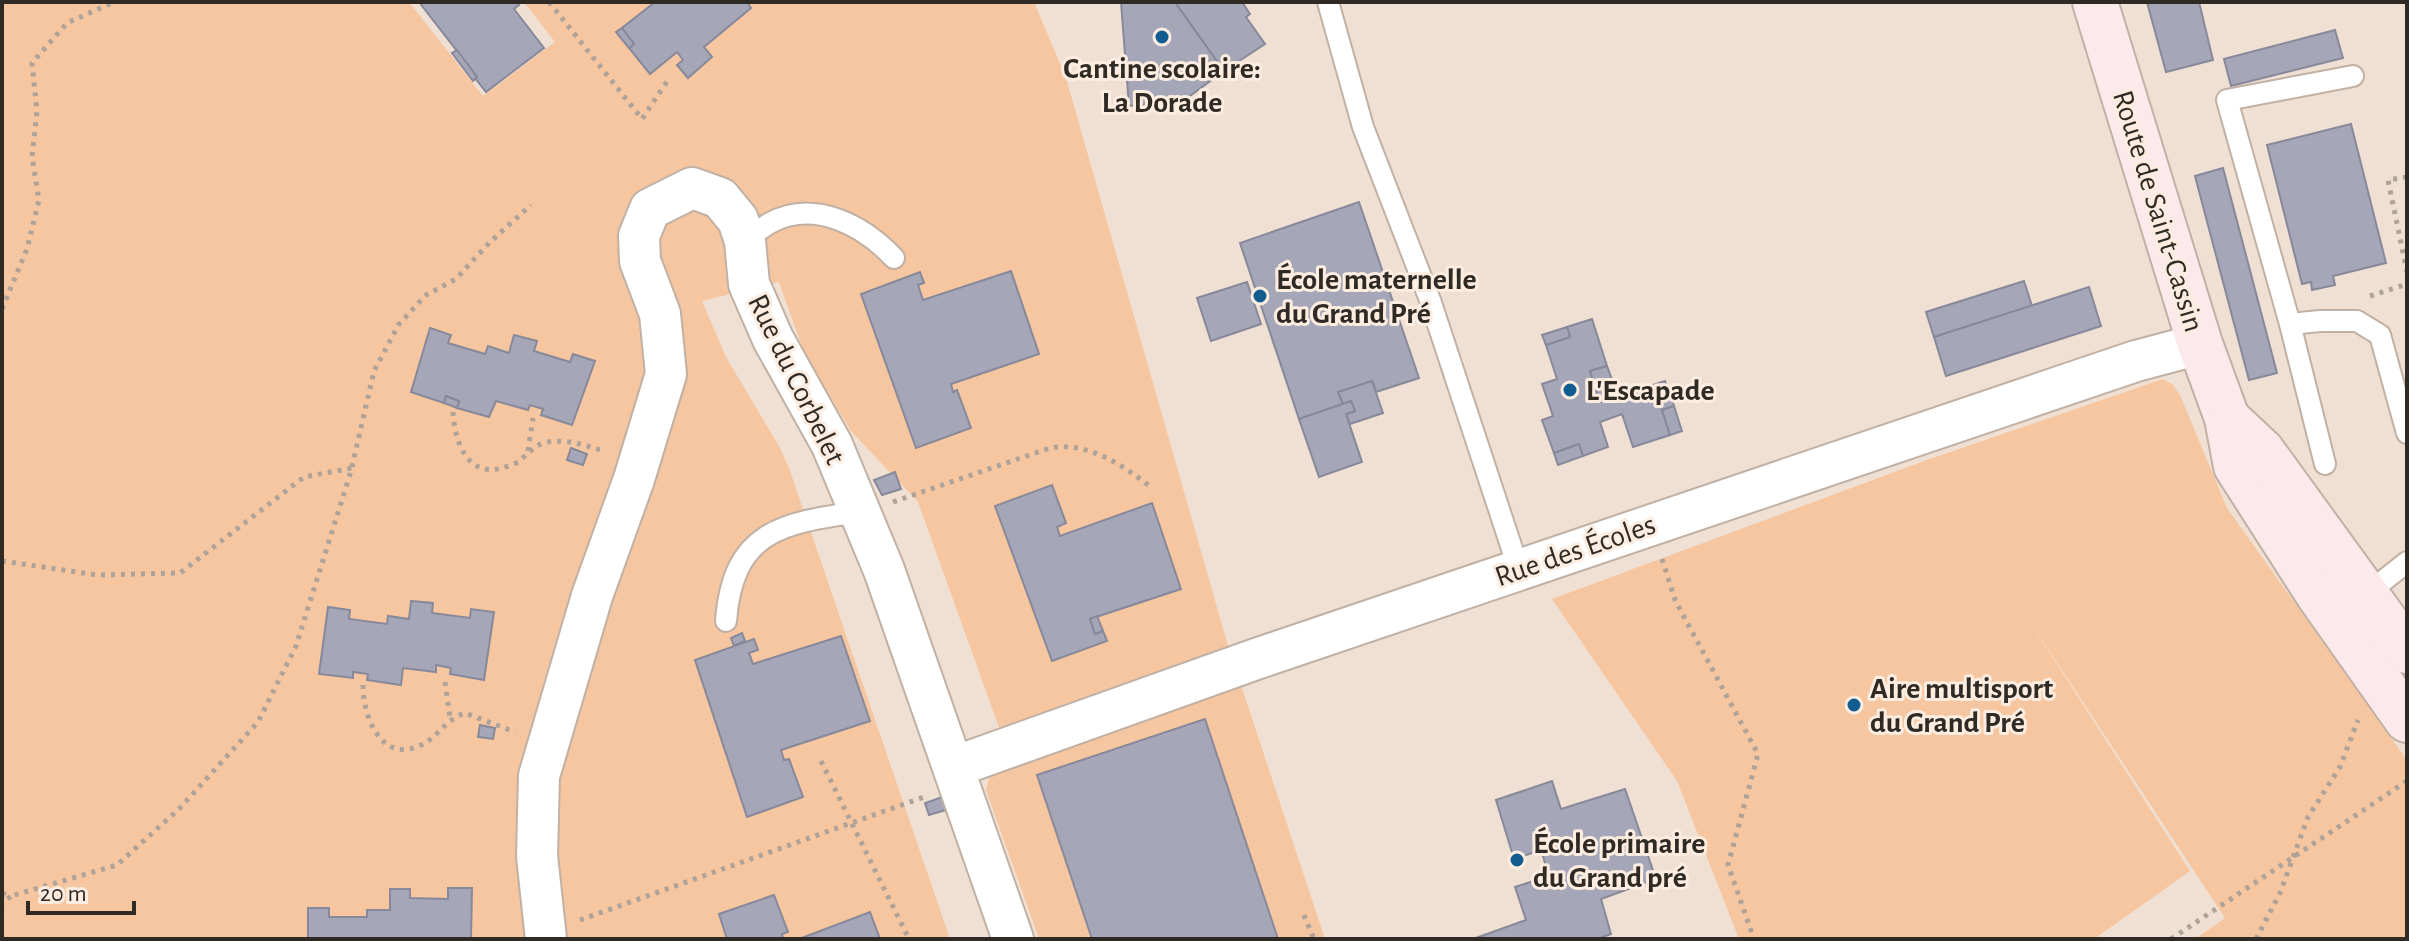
<svg xmlns="http://www.w3.org/2000/svg" width="2409" height="941" viewBox="0 0 2409 941" font-family="'Alegreya Sans',sans-serif">
<rect width="100%" height="100%" fill="#f0e0d3"/>
<g fill="#f5c6a0">
<path d="M2 2H409L483 96 555 42 524 2H1034L1066 78 1228 646 1325 939H1039L986 790 1001 733 918 502 851 431 805 355 779 282 702 301 726 357 780 448 789 468 950 939H2Z"/>
<path d="M2163 379 2173 385 2180 395 2227 508 2407 760V939H2195L2225 918 2019 605 2190 871 2094 939H1739L1677 781 1552 599 1924 461Z"/>
</g>
<g fill="#a5a7b8" stroke="#87899a" stroke-width="2">
<path d="M419 2H517L519 5 514 9 544 48 486 92 475 78 477 77Z"/>
<path d="M655 2H747L751 8 704 47 712 57 688 78 677 65 683 60 677 52 650 74 629 48 634 44 622 28Z"/>
<path d="M1121 2H1175L1224 71 1183 101 1129 106Z"/>
<path d="M1175 2H1242L1250 14 1246 17 1265 44 1224 71Z"/>
<path d="M2147 2H2199L2213 60 2166 72Z"/>
<path d="M622 28 634 44 629 48 616 32Z"/>
<path d="M2335 30 2343 58 2231 86 2224 59Z"/>
<path d="M457 50 477 77 473 81 452 53Z"/>
<path d="M2351 124 2386 263 2333 276 2335 285 2312 290 2311 282 2302 284 2267 145Z"/>
<path d="M2223 168 2277 373 2249 380 2195 176Z"/>
<path d="M1359 202 1419 378 1376 392 1372 381 1338 392 1343 404 1299 419 1240 243Z"/>
<path d="M1011 271 1039 354 951 384 953 392 957 390 971 428 916 448 861 294 920 272 924 283 918 285 923 300Z"/>
<path d="M2024 281 2032 306 1934 337 1926 312Z"/>
<path d="M1247 282 1261 324 1211 341 1197 298Z"/>
<path d="M2089 287 2101 326 1946 376 1934 337Z"/>
<path d="M1592 319 1607 366 1590 371 1600 402 1665 381 1674 406 1662 410 1670 435 1633 447 1622 414 1600 422 1608 447 1583 456 1579 444 1554 453 1542 420 1553 416 1542 384 1557 379 1546 345 1570 337 1567 327Z"/>
<path d="M1567 327 1570 337 1546 345 1542 335Z"/>
<path d="M430 328 451 335 448 343 485 354 488 346 509 353 514 335 537 341 534 351 570 362 573 354 595 361 572 425 541 415 543 409 530 405 528 410 496 401 489 417 457 408 459 401 446 396 444 403 411 392Z"/>
<path d="M1607 366 1618 396 1600 402 1590 371Z"/>
<path d="M1372 381 1383 413 1350 424 1346 414 1355 411 1351 401 1343 404 1338 392Z"/>
<path d="M446 396 459 401 457 408 444 403Z"/>
<path d="M1351 401 1355 411 1346 414 1362 462 1319 477 1299 419Z"/>
<path d="M1674 406 1682 431 1670 435 1662 410Z"/>
<path d="M1579 444 1583 456 1558 465 1554 453Z"/>
<path d="M571 448 587 454 583 465 567 460Z"/>
<path d="M895 472 901 489 882 495 874 480Z"/>
<path d="M1052 485 1066 523 1057 527 1060 536 1152 503 1181 589 1090 619 1095 634 1103 631 1107 641 1052 661 995 506Z"/>
<path d="M411 601 433 603 432 613 470 618 471 609 494 612 484 680 450 674 451 668 436 665V672L403 668 401 685 367 680 368 674 353 672V678L319 674 328 607 350 610 349 619 387 624 388 616 409 619Z"/>
<path d="M1097 616 1103 631 1095 634 1090 619Z"/>
<path d="M742 633 745 641 734 646 731 638Z"/>
<path d="M841 636 870 721 781 750 784 760 789 759 803 797 747 817 695 660 754 639 758 650 749 653 753 664Z"/>
<path d="M1205 719 1278 939H1092L1037 775Z"/>
<path d="M480 725 495 728 493 739 478 737Z"/>
<path d="M1552 781 1561 809 1625 789 1656 879 1601 899 1611 934 1597 939H1473L1526 920 1515 887 1549 876 1541 850 1514 859 1496 800Z"/>
<path d="M945 796 949 809 929 815 925 803Z"/>
<path d="M448 888H472L471 939H308V908H329V917H367V910H390V889H410V898L448 899Z"/>
<path d="M774 895 788 932 782 934 783 939H727L719 914Z"/>
<path d="M870 912 880 939H799Z"/>
</g>
<g fill="none" stroke-linecap="round" stroke-linejoin="round">
<g stroke="#c1b1a5" stroke-width="24">
<g id="lane">
<path d="M1328 2 1363 127 1430 300 1519 570"/>
<path d="M745 241C753 235 761 228 770 223 814 199 863 225 894 258"/>
<path d="M2290 324 2320 321H2357L2380 335 2407 433"/>
<path d="M2325 464 2290 324 2227 100 2353 76"/>
<path d="M2364 596 2407 562"/>
<path d="M726 621C733 531 781 523 859 512"/>
</g>
</g>
<g stroke="#c1b1a5" stroke-width="44">
<g id="street">
<path d="M954 767 1256 659 2136 361 2200 344"/>
<path d="M546 939 537 856 539 776 592 596 634 479 666 374 660 314 640 261 639 236 650 209 692 188 720 198 738 220 745 241 749 284 773 339 832 445 884 570 1013 939"/>
</g>
</g>
<g stroke="#c1b1a5" stroke-width="48">
<g id="secondary">
<path d="M2095 2 2200 344 2227 418 2236 466 2318 594 2407 720"/>
<path d="M2231 422 2262 451 2407 651"/>
</g>
</g>
<g stroke="#afa298" stroke-width="5" stroke-dasharray="4 6" stroke-linecap="butt">
<path d="M549 2 642 119 670 77"/>
<path d="M2407 177 2388 180 2407 272"/>
<path d="M2370 296 2407 284"/>
<path d="M2 309 27 249 39 200 32 157 37 111 32 63 67 23 114 2"/>
<path d="M453 412C454 438 466 478 501 468 506 467 513 465 518 462 528 454 535 444 548 442 568 439 585 445 603 451"/>
<path d="M528 451 533 418"/>
<path d="M352 467 374 371 399 324 426 295 456 279 490 242 531 205"/>
<path d="M893 502 1050 448C1087 441 1123 465 1152 488"/>
<path d="M1662 559 1675 600 1758 754 1728 865 1754 939"/>
<path d="M2 561 97 575 180 573 304 477 352 468 296 646 258 722 179 809 117 865 11 896"/>
<path d="M445 682 450 718"/>
<path d="M363 685C363 715 380 763 419 746 438 738 444 720 465 713L515 732"/>
<path d="M821 761 909 939"/>
<path d="M2 893 11 896 2 904"/>
<path d="M1304 915 1314 939"/>
<path d="M580 920 924 797"/>
<path d="M2171 939 2407 781"/>
<path d="M2256 939 2280 893 2308 817 2340 767 2358 720"/>
</g>
<use href="#lane" stroke="#fff" stroke-width="20"/>
<use href="#street" stroke="#fff" stroke-width="40"/>
<use href="#secondary" stroke="#fce9ec" stroke-width="44"/>
</g>
<g fill="#115d90" stroke="#fdede0" stroke-width="3">
<circle cx="1162" cy="37" r="8"/>
<circle cx="1260" cy="296" r="8"/>
<circle cx="1570" cy="390" r="8"/>
<circle cx="1854" cy="705" r="8"/>
<circle cx="1517" cy="860" r="8"/>
</g>
<g text-anchor="middle" stroke-width="6" stroke-linejoin="round" paint-order="stroke">
<g font-size="30" font-weight="bold" fill="#302a25" stroke="#fdede0" text-anchor="start">
<text x="1162" y="78" text-anchor="middle">Cantine scolaire:<tspan x="1162" dy="34">La Dorade</tspan></text>
<text x="1276" y="289">École maternelle<tspan x="1276" dy="34">du Grand Pré</tspan></text>
<text x="1586" y="400">L'Escapade</text>
<text x="1870" y="698">Aire multisport<tspan x="1870" dy="34">du Grand Pré</tspan></text>
<text x="1533" y="853">École primaire<tspan x="1533" dy="34">du Grand pré</tspan></text>
</g>
<g font-size="30" fill="#302a25" stroke="#fdede0">
<text transform="translate(2159 211) rotate(73)" y="10">Route de Saint-Cassin</text>
<text transform="translate(797 379) rotate(64)" y="10">Rue du Corbelet</text>
<text transform="translate(1575 550) rotate(-19)" y="10">Rue des Écoles</text>
</g>
</g>
<rect width="2409" height="941" fill="none" stroke="#302a25" stroke-width="8"/>
<path d="M28 901v12h106v-12" fill="none" stroke="#302a25" stroke-width="4"/>
<text x="40" y="901" font-size="24" fill="#302a25" stroke="#fdede0" stroke-width="6" paint-order="stroke">20 m</text>
</svg>
